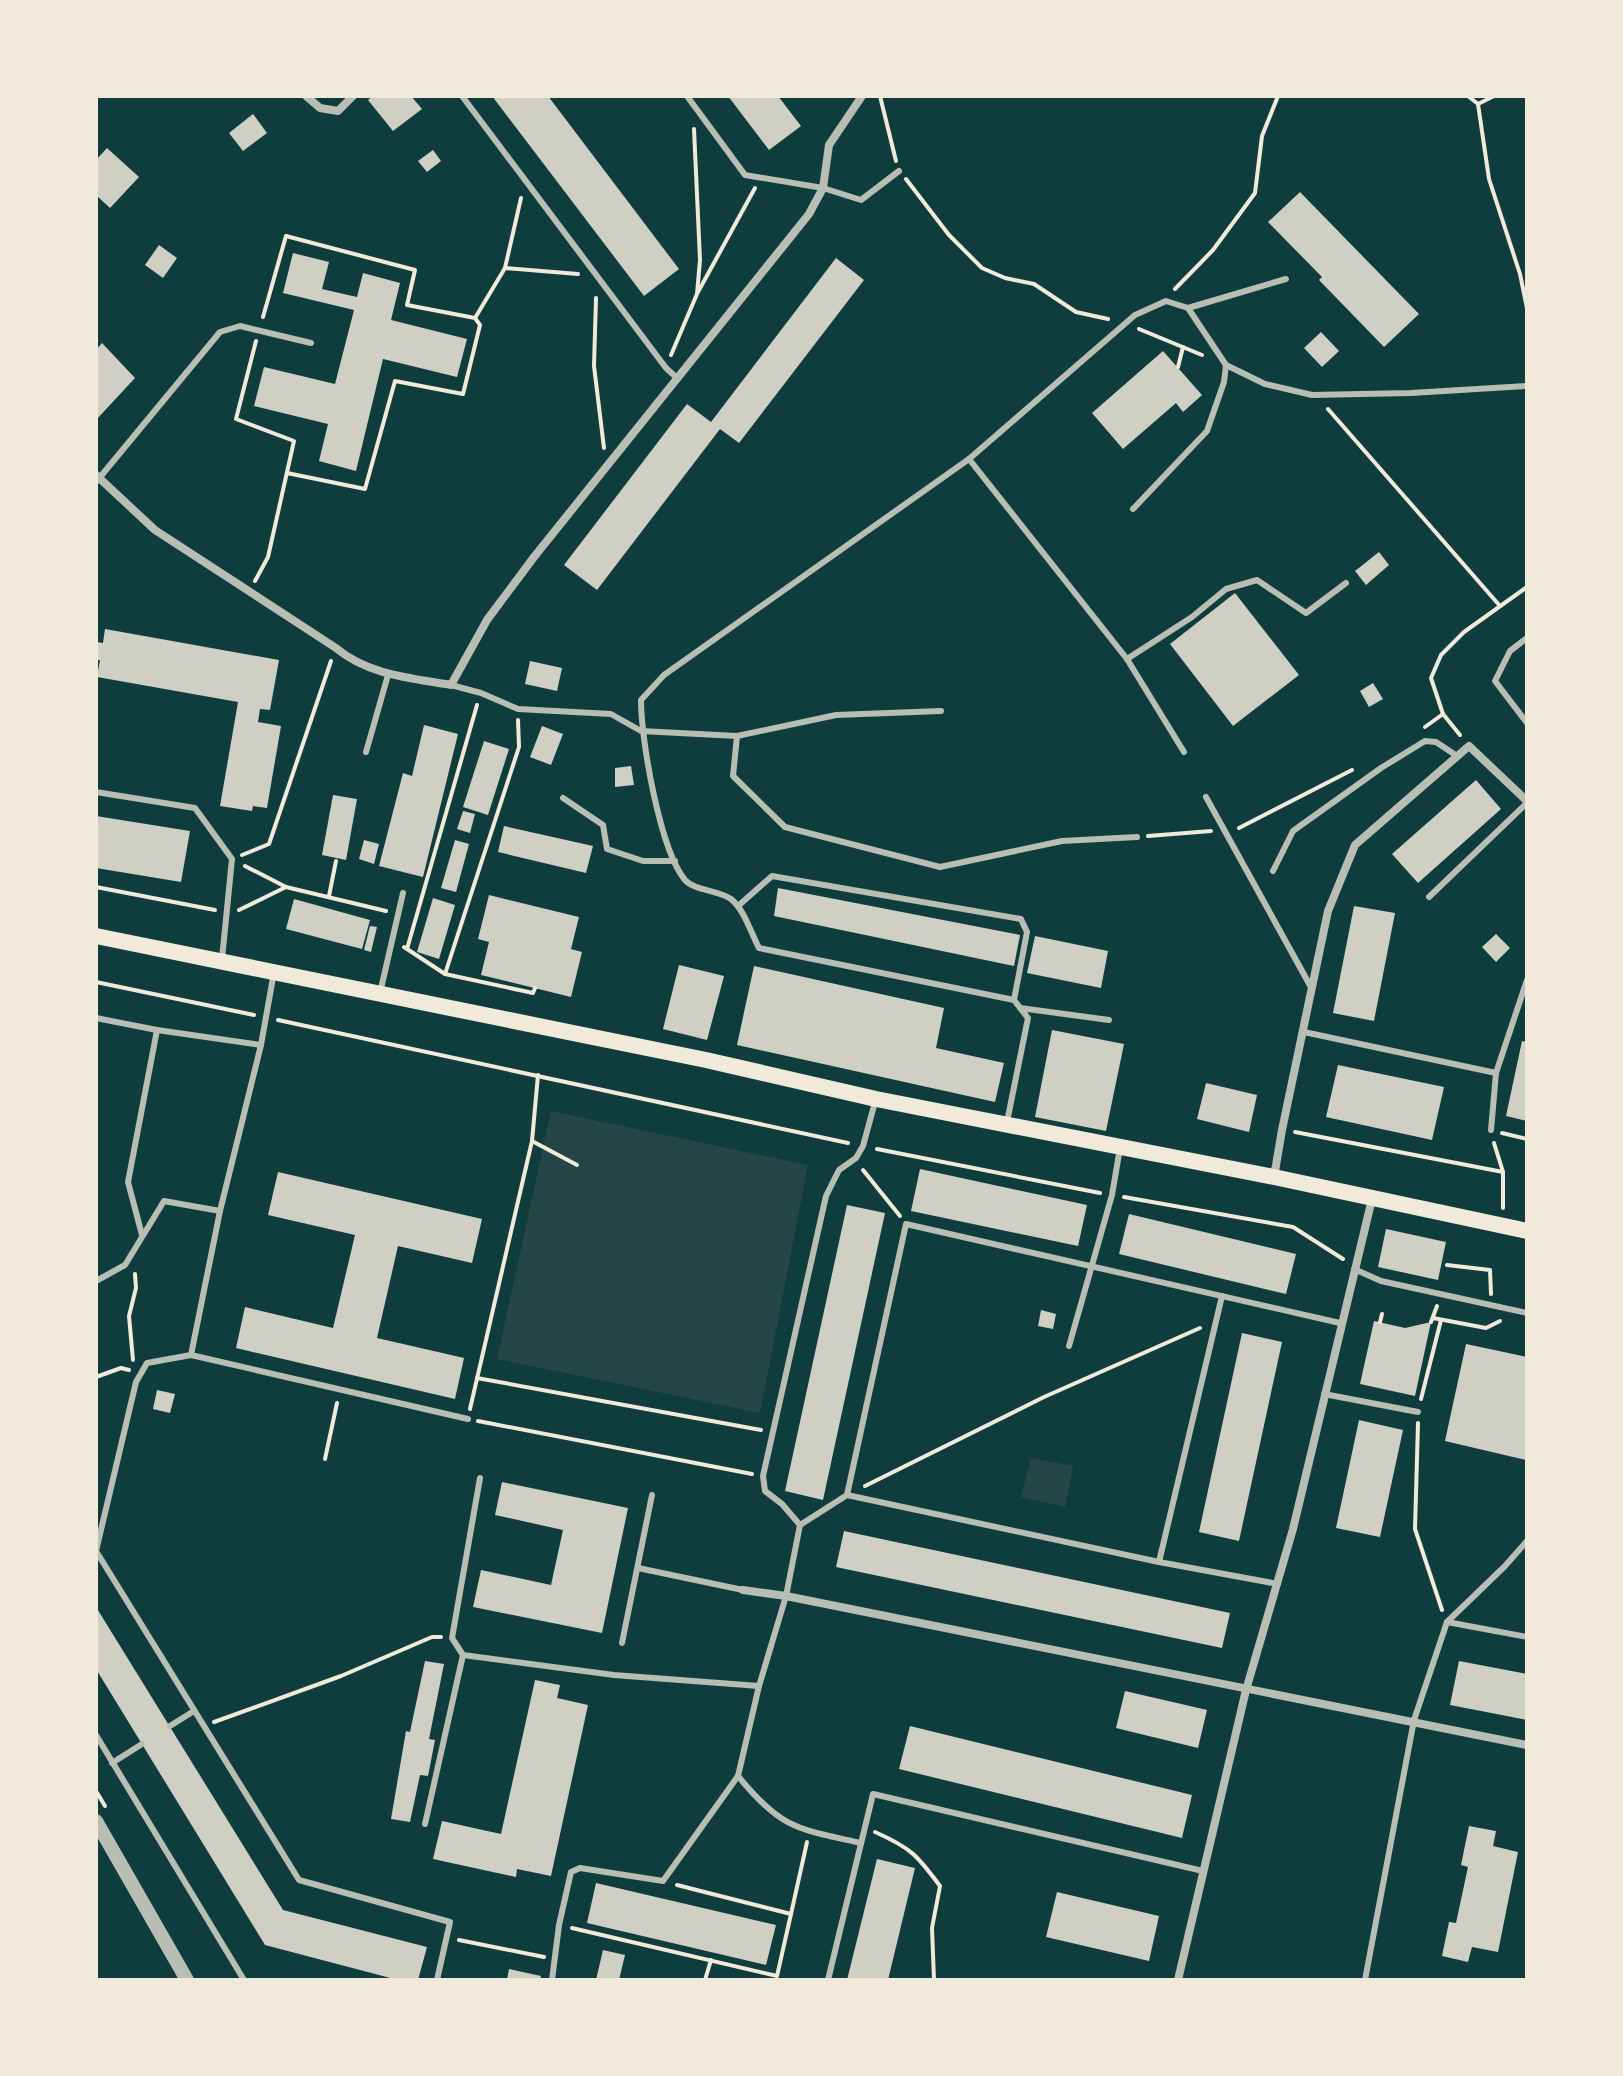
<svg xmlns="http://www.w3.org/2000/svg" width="1623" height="2076" viewBox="0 0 1623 2076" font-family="'Fira Sans Condensed',sans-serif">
<rect width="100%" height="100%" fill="#0f3d3e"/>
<g fill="#244646">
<path d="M551 1111 808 1165 760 1413 497 1359Z"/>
<path d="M1031 1458 1073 1466 1065 1507 1021 1497Z"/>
</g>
<g fill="#cfcfc3">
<path d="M373 96H411L422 109 393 131 368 100Z"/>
<path d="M492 96H548L679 269 644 296Z"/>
<path d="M728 96H778L801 126 769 150Z"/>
<path d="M253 114 267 133 243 151 229 133Z"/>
<path d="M107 148 139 177 110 208 96 195V160Z"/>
<path d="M433 150 441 161 427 172 418 161Z"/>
<path d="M1300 192 1419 314 1384 347 1319 280 1322 277 1268 222Z"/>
<path d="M159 245 177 258 163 278 145 265Z"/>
<path d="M293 253 329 262 322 289 357 297 363 273 400 283 391 320 467 339 457 377 383 359 356 471 319 461 328 424 254 406 264 367 335 384 354 310 283 293Z"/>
<path d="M836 258 864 280 739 443 720 429 597 590 564 565 687 404 711 422Z"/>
<path d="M1321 332 1339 351 1322 367 1304 348Z"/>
<path d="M102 343 135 378 96 420V350Z"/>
<path d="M1163 351 1202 395 1183 412 1176 403 1123 449 1092 413Z"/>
<path d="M1379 552 1389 565 1366 585 1355 571Z"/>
<path d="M1235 593 1299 675 1233 726 1170 644Z"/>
<path d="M105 629 279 660 270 710 260 709 258 722 281 726 267 808 253 806 252 811 220 806 238 702 97 677 100 660H96L97 642 103 643Z"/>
<path d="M530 661 562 668 557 691 525 684Z"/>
<path d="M1373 683 1383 699 1369 707 1360 691Z"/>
<path d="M424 725 458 734 423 877 379 866 403 773 412 776Z"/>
<path d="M542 726 563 734 551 765 530 757Z"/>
<path d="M484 741 509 749 488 815 463 807Z"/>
<path d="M631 766 634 785 615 787V768Z"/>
<path d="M1476 780 1501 809 1418 883 1392 854Z"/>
<path d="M333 795 357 799 346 860 322 855Z"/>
<path d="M463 811 475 814 470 833 457 829Z"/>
<path d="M96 816 190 831 181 882 96 868Z"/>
<path d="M504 826 593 846 586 873 498 852Z"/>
<path d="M364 840 379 844 374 864 359 859Z"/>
<path d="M455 840 469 844 456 892 441 888Z"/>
<path d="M778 888 1020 935 1014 966 774 916Z"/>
<path d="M489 895 579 917 571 949 582 952 571 997 481 975 489 942 478 939Z"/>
<path d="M433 898 455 905 439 959 417 952Z"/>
<path d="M294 899 370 920 362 949 286 929Z"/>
<path d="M1354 906 1395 913 1374 1021 1333 1013Z"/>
<path d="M370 926 377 927 371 952 364 950Z"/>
<path d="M1496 934 1510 948 1496 962 1482 947Z"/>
<path d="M1035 936 1108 951 1101 988 1027 973Z"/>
<path d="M679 965 724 976 707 1040 663 1029Z"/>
<path d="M754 966 944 1008 936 1048 1004 1063 995 1102 737 1045Z"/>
<path d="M1052 1030 1124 1044 1106 1131 1035 1117Z"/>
<path d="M1522 1041 1527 1042V1121L1506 1116Z"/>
<path d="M1338 1065 1444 1087 1432 1140 1326 1117Z"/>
<path d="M1206 1083 1257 1095 1249 1132 1197 1119Z"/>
<path d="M920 1169 1087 1205 1078 1246 911 1211Z"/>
<path d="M278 1172 482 1219 472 1263 398 1246 377 1338 464 1358 455 1399 236 1348 245 1307 333 1328 355 1235 268 1215Z"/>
<path d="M847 1205 885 1213 823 1500 785 1491Z"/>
<path d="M1129 1214 1296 1254 1286 1294 1119 1254Z"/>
<path d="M1386 1229 1446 1242 1438 1280 1378 1267Z"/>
<path d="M1041 1310 1056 1314 1053 1329 1038 1326Z"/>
<path d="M1374 1321 1405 1328 1431 1322 1415 1396 1360 1384Z"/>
<path d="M1242 1333 1282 1342 1239 1541 1199 1532Z"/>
<path d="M1466 1344 1527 1357 1526 1460 1445 1441Z"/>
<path d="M157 1390 175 1394 170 1413 153 1409Z"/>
<path d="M1359 1420 1403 1430 1380 1537 1336 1528Z"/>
<path d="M502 1482 628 1508 602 1633 473 1607 481 1570 551 1585 563 1530 495 1515Z"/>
<path d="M844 1531 1230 1613 1222 1648 836 1567Z"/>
<path d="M96 1607 283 1910 427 1947 418 1980H398L265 1945 96 1669Z"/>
<path d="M425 1661 444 1664 429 1739 435 1740 428 1776 420 1775 410 1822 391 1819 406 1731 410 1732Z"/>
<path d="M1459 1661 1527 1674V1720L1450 1705Z"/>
<path d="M535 1680 560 1685 557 1698 588 1705 551 1876 517 1869 516 1877 433 1859 442 1821 501 1834Z"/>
<path d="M1125 1691 1207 1710 1198 1748 1116 1728Z"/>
<path d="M910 1726 1192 1795 1182 1838 899 1769Z"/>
<path d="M1469 1826 1496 1831 1493 1846 1518 1852 1498 1952 1472 1947 1468 1962 1442 1956 1449 1922 1456 1923 1468 1867 1461 1865Z"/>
<path d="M877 1859 915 1868 888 1980H847Z"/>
<path d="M596 1883 776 1925 766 1965 587 1923Z"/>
<path d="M1057 1892 1159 1916 1149 1961 1046 1937Z"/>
<path d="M603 1950 625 1955 619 1980H596Z"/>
<path d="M509 1969 541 1976 540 1980H507Z"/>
</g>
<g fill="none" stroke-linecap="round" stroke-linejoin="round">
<g stroke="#f1e9da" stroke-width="4">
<path d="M880 96 896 161"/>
<path d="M1468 96 1478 104 1489 179 1520 274 1527 308"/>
<path d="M1478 104 1494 96"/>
<path d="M906 179 949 235 982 268 1005 278 1034 284 1076 312 1108 319"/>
<path d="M505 268 578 274"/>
<path d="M1175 289 1213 250 1255 193 1262 136 1278 96"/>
<path d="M698 292 755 188"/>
<path d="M596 298 594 366 604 448"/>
<path d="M263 317 286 236 415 270 407 305 475 318 480 325 463 394 395 381 365 489 287 473"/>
<path d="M475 318 505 268 521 198"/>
<path d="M1139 329 1202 355"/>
<path d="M671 355 697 294 700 260 694 129"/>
<path d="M1178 367 1183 347"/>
<path d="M1328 409 1500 606"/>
<path d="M255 581 268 557 294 441 236 419 256 341"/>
<path d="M1425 727 1443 714"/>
<path d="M1460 735 1443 714 1431 678 1441 655 1464 632 1527 587"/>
<path d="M1239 828 1352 770"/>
<path d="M1148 836 1211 831"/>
<path d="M242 855 269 844 331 661"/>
<path d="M245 866 286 887"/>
<path d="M96 887 215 910"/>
<path d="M329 896 336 861"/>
<path d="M239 910 286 887 386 911"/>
<path d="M404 947 445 974 533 993 535 988"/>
<path d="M407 949 477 705"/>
<path d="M445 974 519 747 518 720"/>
<path d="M96 982 254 1015"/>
<path d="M278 1020 848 1143"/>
<path d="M1295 1132 1503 1172V1208"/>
<path d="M1502 1133 1527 1139"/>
<path d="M532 1141 577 1165"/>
<path d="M1494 1143 1503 1172"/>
<path d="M877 1149 1100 1193"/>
<path d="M863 1170 900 1216"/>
<path d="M1124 1197 1293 1227 1343 1259"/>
<path d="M1447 1265 1490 1270 1491 1294"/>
<path d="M1433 1318 1486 1328 1500 1321"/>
<path d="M1380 1322 1382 1314"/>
<path d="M1431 1322 1437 1306"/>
<path d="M133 1360 129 1316 136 1288 135 1274"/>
<path d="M96 1377 121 1368 129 1370"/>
<path d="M477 1378 761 1430"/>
<path d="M1421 1399 1441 1320"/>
<path d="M470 1409 532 1141 538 1075"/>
<path d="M478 1421 752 1474"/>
<path d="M1418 1423 1415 1529 1442 1610"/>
<path d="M325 1459 337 1403"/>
<path d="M865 1486 1044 1397 1200 1328"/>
<path d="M214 1722 341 1676 432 1637H441"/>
<path d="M96 1791 105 1806"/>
<path d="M875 1832C911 1848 917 1855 940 1886L932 1928 934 1980"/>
<path d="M791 1914 807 1842"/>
<path d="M572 1928 777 1976 791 1914 677 1885"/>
<path d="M459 1940 544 1957"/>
<path d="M705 1980 711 1960"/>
</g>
<g stroke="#b8beb3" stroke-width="6">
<path d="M462 96 666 368 677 378"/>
<path d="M687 96 745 175 823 188 861 200 899 171"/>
<path d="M1188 308 1286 279"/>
<path d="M969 459 1127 659 1184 752"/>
<path d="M96 482 220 332 240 326 311 343"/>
<path d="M1133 509 1207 431 1224 382 1226 365"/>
<path d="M1527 638 1510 651 1495 681 1527 723"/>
<path d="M1127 659 1192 617 1226 589 1257 580 1306 613 1346 583"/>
<path d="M451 685 481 693 518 709 611 714 641 731 737 736 733 776 785 827 940 867 1062 841 1137 837"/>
<path d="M737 736 836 715 941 711"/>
<path d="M366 752 388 675"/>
<path d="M96 792 195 808 232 859 222 959"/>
<path d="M1206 797 1312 989"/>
<path d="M563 798 603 825 607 849 643 861H675"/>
<path d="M1273 871 1293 831 1381 768 1425 741 1436 742 1457 756"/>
<path d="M1429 897 1527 803"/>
<path d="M738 906 772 876 1021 919 1027 932 1014 1000"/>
<path d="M380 993 403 893"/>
<path d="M1020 1008 1109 1020"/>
<path d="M96 1018 157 1030 261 1045"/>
<path d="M1304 1032 1496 1073 1491 1130"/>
<path d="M1496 1073 1527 980"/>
<path d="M1007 1122 1028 1018 1014 1000 759 948C751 933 744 909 731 899 718 890 695 891 685 880 660 850 641 740 641 700L664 675 969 459 1135 315 1166 301 1188 308 1226 365 1265 384 1312 395 1411 393 1527 386"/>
<path d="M142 1235 128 1182 157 1030"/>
<path d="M1354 1269 1381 1281 1527 1313"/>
<path d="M96 1281 125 1265 164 1201 220 1211"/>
<path d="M1069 1346 1112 1195 1120 1148"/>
<path d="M191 1355 220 1211 261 1045 274 972"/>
<path d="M1324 1394 1418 1412"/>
<path d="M480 1478 452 1638 463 1655 614 1675 759 1686 786 1596 800 1525 782 1504 765 1491 763 1476 826 1196 839 1170 856 1158 863 1146 875 1102"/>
<path d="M847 1495 906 1224 1340 1323"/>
<path d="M800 1525 847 1495 1159 1562 1278 1584"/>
<path d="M1159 1562 1222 1296"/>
<path d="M638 1568 743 1590"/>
<path d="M1447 1622 1505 1566 1527 1541"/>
<path d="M622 1643 652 1495"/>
<path d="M170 1726 194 1711"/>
<path d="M96 1735 244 1980"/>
<path d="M112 1763 142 1744"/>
<path d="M738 1776C781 1829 797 1829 861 1843"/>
<path d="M425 1824 463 1655"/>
<path d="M437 1980 450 1922 299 1880 96 1551 136 1382 147 1363 191 1355 468 1419"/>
<path d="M552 1980 559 1925 571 1872 580 1868 663 1881 738 1776 759 1686"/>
<path d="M828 1980 873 1794 1203 1871"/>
<path d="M1365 1980 1414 1720 1447 1622 1527 1637"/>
</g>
<g stroke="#b8beb3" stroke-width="8">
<path d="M306 96 320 108 338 111 353 96"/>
<path d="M96 475 155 530 336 648C368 675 411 678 451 685L487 620 534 557 809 214 823 188 829 145 862 96"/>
<path d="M1274 1177 1282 1130 1328 911 1355 845 1469 746 1527 801"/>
<path d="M743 1590 786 1596 1527 1745"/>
<path d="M1178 1980 1246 1690 1293 1529 1372 1199"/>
</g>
<path stroke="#b8beb3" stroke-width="14" d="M96 1821 187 1980"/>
<path stroke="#f1e9da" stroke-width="16" d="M96 936 706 1060 876 1099 1274 1177 1527 1231"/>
</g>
<rect width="1623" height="2076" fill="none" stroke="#f1e9da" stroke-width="196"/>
</svg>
